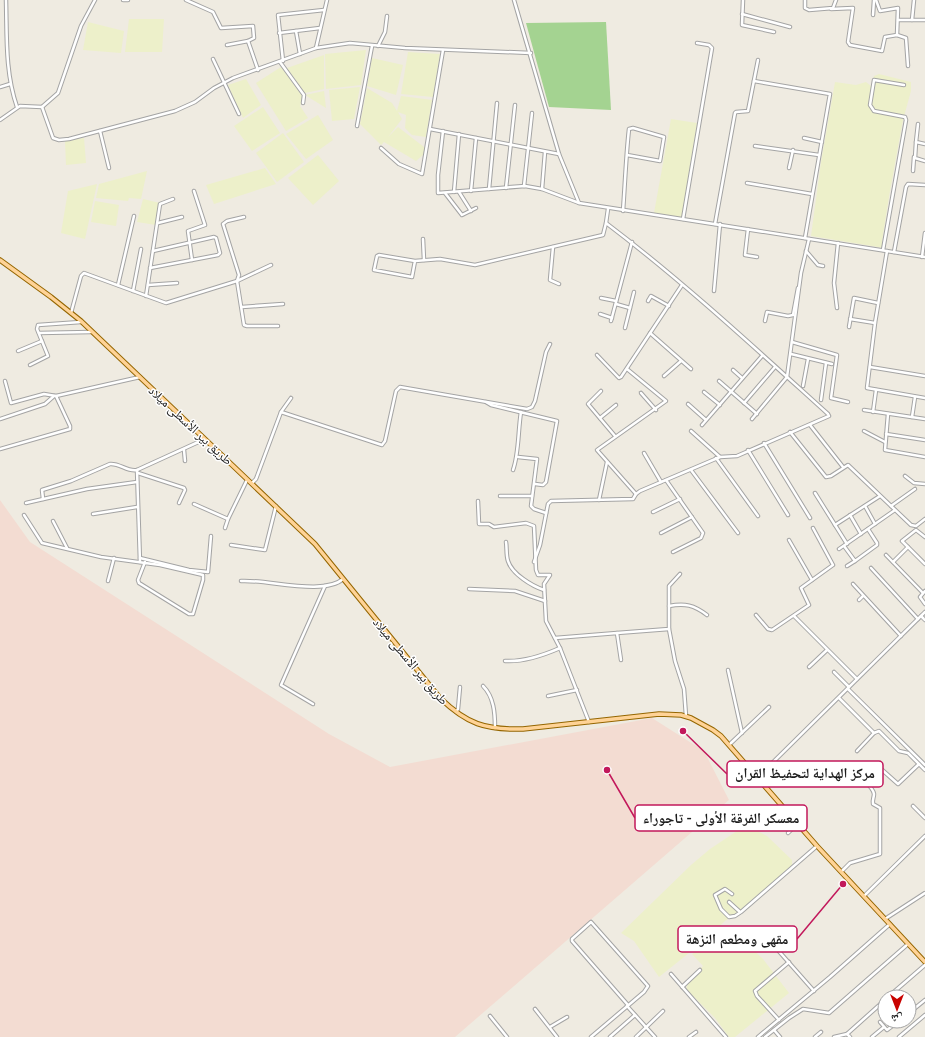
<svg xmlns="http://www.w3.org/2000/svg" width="925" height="1037" viewBox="0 0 925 1037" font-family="Karla,'Noto Naskh Arabic',sans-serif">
<rect width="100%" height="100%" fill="#efebe1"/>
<path fill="#f3dcd2" d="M0 500 30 542 329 734 390 767 652 718 704 751 729 800 455 1037H0Z"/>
<g fill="#edf0ca">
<path d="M129 19H164L162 52H125Z"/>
<path d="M88 22 124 31 121 53 83 50Z"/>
<path d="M366 50 361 85 326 89 325 54Z"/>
<path d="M408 52 440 54 433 97 401 94Z"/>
<path d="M324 55V89L305 93 287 68Z"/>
<path d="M372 58 403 65 396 95 367 86Z"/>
<path d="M281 67 303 97 300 106 308 118 286 131 256 83Z"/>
<path d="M879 74 911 82V91L903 120 890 191 882 241 884 248 811 236 821 162 835 82 856 85 866 82 871 86 874 76Z"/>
<path d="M246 79 261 105 243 118 228 85Z"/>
<path d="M360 87 354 119 332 121 329 90Z"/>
<path d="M367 88 392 103 397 111 401 96 432 100 426 137 412 135 405 128 406 115 398 112 402 119 388 137 398 127 424 147V154L416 161 384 142 381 145 360 124Z"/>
<path d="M324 91 326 108 305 95Z"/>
<path d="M263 107 280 133 252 151 234 126Z"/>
<path d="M318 115 333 140 306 159 286 134Z"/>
<path d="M671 119 697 123 682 218 654 213Z"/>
<path d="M283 133 304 162 277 182 256 153Z"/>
<path d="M84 138 86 163 66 165 65 141Z"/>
<path d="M318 155 339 181 313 205 288 178Z"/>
<path d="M265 168 276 184 214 204 206 185Z"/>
<path d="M147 171 141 199 129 198 128 201 96 198 99 184Z"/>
<path d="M97 184 85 239 61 233 68 191Z"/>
<path d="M143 199 160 203 156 225 137 222Z"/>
<path d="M95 201 119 205 116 226 91 222Z"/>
<path d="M752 821 759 832 767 836 792 860V865L748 905 725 921 694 949 659 977 634 941 621 933 691 865 710 849Z"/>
<path d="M730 928 735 929 741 938 763 959 789 993 735 1037H729L715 1018 686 989 689 981 703 966 692 954Z"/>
</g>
<path fill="#a4d391" d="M606 22 611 110 549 107 526 23Z"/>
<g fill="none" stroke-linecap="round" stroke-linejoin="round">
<g stroke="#a4a4a4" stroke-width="4.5">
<g id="minor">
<path d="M6 0C7 37 5 72 17 107"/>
<path d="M123 0H128"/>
<path d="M186 0 213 12 221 28 253 26 254 38 248 41"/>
<path d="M514 0 559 154 579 203 925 257"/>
<path d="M743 0 742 25 774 32"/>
<path d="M805 0V8L809 10 833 8 836 0"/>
<path d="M876 0 880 11 898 8 897 35"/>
<path d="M831 9 853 8 848 42 850 45 882 51 885 37 897 35 906 38 908 66"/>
<path d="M742 14 790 27"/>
<path d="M873 15 874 0"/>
<path d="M898 20H925"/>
<path d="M912 20 914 0"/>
<path d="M296 31 300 54"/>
<path d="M279 33 320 28"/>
<path d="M227 45 248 41 258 70"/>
<path d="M378 46 385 32 387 16"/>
<path d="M316 48 327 0"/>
<path d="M213 59 239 114"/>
<path d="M283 61 278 15 324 10"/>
<path d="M280 62 304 95 303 103"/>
<path d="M754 81 830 94 805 238"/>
<path d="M0 87 10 84"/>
<path d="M42 107 58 93 81 26 95 0"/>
<path d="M0 120 20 106 42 107 53 138 59 140 69 139 175 111 195 102 214 88 233 78 316 48 350 43 405 48 531 53"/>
<path d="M918 124 916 142 925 144"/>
<path d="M357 126 372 46"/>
<path d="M430 129 559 154"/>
<path d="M100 131 109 168"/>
<path d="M443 131 438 175V193L525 186 542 189 579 203"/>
<path d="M804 138 822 142"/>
<path d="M916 142 915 158 925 161"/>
<path d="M755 146 819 155"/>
<path d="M381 148 399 164 422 174 443 50"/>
<path d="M789 168 793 150"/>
<path d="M913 171 914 157"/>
<path d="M747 183 812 194"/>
<path d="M524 186 532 113"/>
<path d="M506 188 515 105"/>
<path d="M489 189 497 103"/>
<path d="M542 189 545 152"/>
<path d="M471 191 476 138"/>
<path d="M454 192 459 134"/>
<path d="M459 192 471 211"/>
<path d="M445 193 462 215 476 208"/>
<path d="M623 211C625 184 626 156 629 129L633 128 664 137 660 161 627 155"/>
<path d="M244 217 227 221 223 224 239 275 237 281 244 325 247 326H278"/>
<path d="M683 219 712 48 709 45 697 43"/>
<path d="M158 223 182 217"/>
<path d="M715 224 735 113 736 112 748 111 758 60"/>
<path d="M748 229 745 255 757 257"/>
<path d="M423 239 424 260"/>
<path d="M553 247 550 280 559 284"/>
<path d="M883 250 906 120 905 117 874 111 870 105 874 80 904 85"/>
<path d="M806 251 818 265 823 266"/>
<path d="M887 251 875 323 867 388 925 398"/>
<path d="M894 252 906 187 908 184 925 185"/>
<path d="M922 257 925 233"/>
<path d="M192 260 188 231 205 225 194 191"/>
<path d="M415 261 412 277 374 270 377 256 379 255 415 261 440 259 475 265 603 235 606 223"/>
<path d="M150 268 218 255 220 253 216 238 214 237 153 251"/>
<path d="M118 285 134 216"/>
<path d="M148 285 177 283"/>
<path d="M133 291 141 249"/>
<path d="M714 291 720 224"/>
<path d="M146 296 160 204 173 199"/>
<path d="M601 298 616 301"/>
<path d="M648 301 651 296 669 306"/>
<path d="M616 304 630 308"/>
<path d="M242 307 283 304"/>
<path d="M837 308 834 283 838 243"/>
<path d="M71 313 81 276 84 273 166 303 237 281 271 265"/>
<path d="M600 314 612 318"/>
<path d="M850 319 875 323"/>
<path d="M611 321 632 242"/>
<path d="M765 321 767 312 788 316 793 315 798 288"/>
<path d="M849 327 854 298 878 303"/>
<path d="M625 328 634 292"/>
<path d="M39 333 91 332"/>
<path d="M650 333 691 369"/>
<path d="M792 342 837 355 831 398 848 402"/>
<path d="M18 351 42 341"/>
<path d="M791 354 832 364"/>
<path d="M597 355 619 378 621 377 682 285"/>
<path d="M30 365 48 356 37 329 38 325 81 322"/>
<path d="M870 367 925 376"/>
<path d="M627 369 666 401 597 450 636 494"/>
<path d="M733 370 742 378"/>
<path d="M664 376 681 361"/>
<path d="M5 381 11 403 44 394 56 396"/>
<path d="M719 381 757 414"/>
<path d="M803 386 808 359"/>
<path d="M601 391 588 404 615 436"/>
<path d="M704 392 720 405"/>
<path d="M641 393 656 410"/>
<path d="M821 400 826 363"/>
<path d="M486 402 491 405 557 421 546 482 543 485 535 484"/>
<path d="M744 403 775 367"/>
<path d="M688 404 706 420"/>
<path d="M864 410 925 419"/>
<path d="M281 412 382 445 385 441 396 391 400 387 527 409 532 407 535 401 546 352 550 344"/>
<path d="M873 412 876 390"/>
<path d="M888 414 885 450 925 457"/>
<path d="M912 417 915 397"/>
<path d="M600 418 616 405"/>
<path d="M0 419 45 404 54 396"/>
<path d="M752 419 787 377 801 273 809 239"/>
<path d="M702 425 762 356"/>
<path d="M810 425 843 467"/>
<path d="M691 431 720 457"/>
<path d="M864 431 885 442"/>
<path d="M790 432 826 477 831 476 848 465 911 525 916 526 925 519"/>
<path d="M886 434 925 440"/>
<path d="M764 443 810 518"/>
<path d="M0 449 70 429V426L56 396 140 377"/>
<path d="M184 450 185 461"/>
<path d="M748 450 788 515"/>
<path d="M644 453 661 482"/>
<path d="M518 457 537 459 531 506 534 509 546 513"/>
<path d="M716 458 758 516"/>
<path d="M137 470 140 562"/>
<path d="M513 470C519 454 518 430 521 412"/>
<path d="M691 470 738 533"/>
<path d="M138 473 184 488 185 490 179 503"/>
<path d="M905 476 914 483 925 484"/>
<path d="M666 480 703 533 701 538 673 552"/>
<path d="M252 483 256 479 281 412 291 398"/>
<path d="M815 493 847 544"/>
<path d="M500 496H532"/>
<path d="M43 499 42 490 71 481 110 464C120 463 127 472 137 470L205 439"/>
<path d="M599 500 607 462"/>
<path d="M478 501 479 524H489L494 527 526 523 534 526 536 570 538 575H550L544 584 546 621 560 648 589 722"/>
<path d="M26 503 87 489 137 482"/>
<path d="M194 504 228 519 247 480"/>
<path d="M865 506 875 524"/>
<path d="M891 506 915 489"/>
<path d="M653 512 680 499"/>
<path d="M93 514 137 507"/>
<path d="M24 515 42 543 101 557 160 565 203 575V580L193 614H189L139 583 138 580 145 562"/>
<path d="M850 515 861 534"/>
<path d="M53 521 67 548"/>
<path d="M835 525 880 496"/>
<path d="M225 528 228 519"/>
<path d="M661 533 692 517"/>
<path d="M925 537 916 530 902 541 925 564"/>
<path d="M789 540 812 580"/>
<path d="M506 542C507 548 506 555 508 561 512 574 532 586 544 590"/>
<path d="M231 545 265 550 276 506"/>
<path d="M844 546 855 561 877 545V543L868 529"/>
<path d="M839 549 895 510"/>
<path d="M886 555 923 593"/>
<path d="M140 558 189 570 208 572 211 536"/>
<path d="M534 562 540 545 548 504 551 501 633 499 636 494 640 491 720 457 737 456 829 416 828 414C756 349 684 282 606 223L608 209"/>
<path d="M893 562 908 547"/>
<path d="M847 566 855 561"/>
<path d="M871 568 918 619"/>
<path d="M108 581 114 558"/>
<path d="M241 581C266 579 324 596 343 579"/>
<path d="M853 584 901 636"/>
<path d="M469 589 515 591 545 601"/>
<path d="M925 591 920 597 925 604"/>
<path d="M859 600 863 596"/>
<path d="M669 606C685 603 694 605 707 615"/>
<path d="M756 615 768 629 772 630 809 605 801 588 833 565 813 528"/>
<path d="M794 616 857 679"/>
<path d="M921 616 925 620"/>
<path d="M669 629 675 661 684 689 686 716"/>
<path d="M617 633 669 629V586L680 574"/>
<path d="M555 638 617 633 621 660"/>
<path d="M505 661C522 662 544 655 560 648"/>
<path d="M809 667 827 650"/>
<path d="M728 670 742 733"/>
<path d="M834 672 849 687"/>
<path d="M483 686C494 697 495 713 495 728"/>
<path d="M848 689 925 765"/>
<path d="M548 696 577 690"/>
<path d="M839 698 874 733 857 751"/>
<path d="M313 704 281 685 325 586"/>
<path d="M456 712 458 709 460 687"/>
<path d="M874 733 879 731 899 751 908 753 925 770"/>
<path d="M730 744 769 707"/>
<path d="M880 768 898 784 919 764"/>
<path d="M758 777 925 612"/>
<path d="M913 806 925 818"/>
<path d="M788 833 797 824"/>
<path d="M842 871 850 863 880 854V808L873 804C872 800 874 798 874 794 873 787 856 772 850 772"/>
<path d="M732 894 725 889 715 895 721 909 729 917 735 916 741 912 817 846"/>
<path d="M864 896 925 836"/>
<path d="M729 902 740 912"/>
<path d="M885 919 925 893"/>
<path d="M776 948 814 991"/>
<path d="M671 974 726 1037"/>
<path d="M682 987 700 970"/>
<path d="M888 997 925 965"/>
<path d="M627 1006 655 1037"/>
<path d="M535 1009 557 1037"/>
<path d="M909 1013 925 1000"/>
<path d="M490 1016 507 1037"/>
<path d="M779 1020 757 996 755 991 789 962"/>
<path d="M880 1022 887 1030 899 1021"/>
<path d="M550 1027 567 1017"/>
<path d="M774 1030 780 1037"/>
<path d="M591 1037 644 992 648 986 591 922 572 939V941L628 1005"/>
<path d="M610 1037 635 1015"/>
<path d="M636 1037 663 1011"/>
<path d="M689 1037 696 1032"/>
<path d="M758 1037 830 977 890 924"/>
<path d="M765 1037 789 1018 803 1009 829 1013 908 944"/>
<path d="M815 1037 821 1032"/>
<path d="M834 1037 847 1034"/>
<path d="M850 1037 847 1034 885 1000"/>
<path d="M872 1037 884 1027"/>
<path d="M899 1037 925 1015"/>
</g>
</g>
<g stroke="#956600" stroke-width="5.5">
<path id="primary" d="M0 260 51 297 81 321 315 544 440 698C467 724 485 730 523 729L659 714 681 715 691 718 713 730 721 736 817 846 925 962"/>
</g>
<use href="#minor" stroke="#fff" stroke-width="2.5"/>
<use href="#primary" stroke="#ffd396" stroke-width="3.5"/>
</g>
<g text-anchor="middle" stroke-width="3" stroke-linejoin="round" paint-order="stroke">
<g font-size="13" fill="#1d1d1d" stroke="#fff">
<text transform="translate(191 425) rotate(43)" y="5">طريق بير الأسطى ميلاد</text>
<text transform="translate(411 661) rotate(50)" y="5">طريق بير الأسطى ميلاد</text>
</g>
</g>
<path fill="none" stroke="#c2185b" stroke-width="1.5" d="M683 731L727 774M607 770L635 818M843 884L797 939"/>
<g fill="#c2185b" stroke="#fff" stroke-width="1.5">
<circle cx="683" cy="731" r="4"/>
<circle cx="607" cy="770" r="4"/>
<circle cx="843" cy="884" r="4"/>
</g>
<g fill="#fff" stroke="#c2185b" stroke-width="1.5">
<rect x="727" y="761" width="156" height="26" rx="4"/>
<rect x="635" y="805" width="172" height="26" rx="4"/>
<rect x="678" y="926" width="119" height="26" rx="4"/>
</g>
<g font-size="14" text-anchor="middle" font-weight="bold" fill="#1d1d1d">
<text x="805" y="778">مركز الهداية لتحفيظ القران</text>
<text x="721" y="823">معسكر الفرقة الأولى - تاجوراء</text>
<text x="737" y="944">مقهى ومطعم النزهة</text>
</g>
<g transform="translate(897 1009) rotate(180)"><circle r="19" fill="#ffffff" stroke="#a5a5a5"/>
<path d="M0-3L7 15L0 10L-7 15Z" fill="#c90300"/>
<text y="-6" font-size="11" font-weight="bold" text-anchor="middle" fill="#1d1d1d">ش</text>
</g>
</svg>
